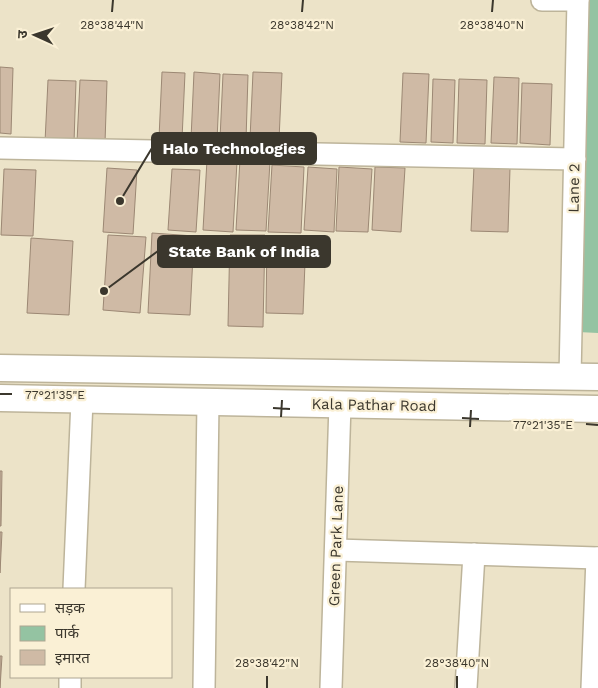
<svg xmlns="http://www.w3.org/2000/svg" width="598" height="688" viewBox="0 0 598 688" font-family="'Work Sans','Noto Sans Devanagari',sans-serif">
<rect width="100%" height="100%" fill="#ece3c8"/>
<path fill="#94c3a2" d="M588 0H598V333L578 332Z"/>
<g fill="#cfbaa5" stroke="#9c8874">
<path d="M0 67 13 68 11 134 0 133Z"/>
<path d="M162 72 185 73 182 139 159 138Z"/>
<path d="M194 72 220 74 217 140 191 139Z"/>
<path d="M253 72 282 73 279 140 250 139Z"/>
<path d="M403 73 429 74 426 143 400 142Z"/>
<path d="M223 74 248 75 246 140 220 139Z"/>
<path d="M494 77 519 78 517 144 491 143Z"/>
<path d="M433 79 455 80 453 143 431 142Z"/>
<path d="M459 79 487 80 485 144 457 143Z"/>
<path d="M48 80 76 81 74 143 45 142Z"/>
<path d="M80 80 107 81 105 143 77 142Z"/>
<path d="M522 83 552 84 550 145 520 143Z"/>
<path d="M240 159 270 161 266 231 236 230Z"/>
<path d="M207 160 237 162 233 232 203 230Z"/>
<path d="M272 165 304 167 301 233 268 232Z"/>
<path d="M474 166 510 168 508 232 471 231Z"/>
<path d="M308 167 337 169 334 232 304 230Z"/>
<path d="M339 167 372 169 368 232 336 231Z"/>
<path d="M375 167 405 168 401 232 372 230Z"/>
<path d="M107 168 137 170 133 234 103 232Z"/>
<path d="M4 169 36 170 33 236 1 235Z"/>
<path d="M172 169 200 170 196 232 168 230Z"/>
<path d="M152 233 194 236 190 315 148 313Z"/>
<path d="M108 235 146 237 140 313 103 310Z"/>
<path d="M230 235H265L263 327 228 326Z"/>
<path d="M267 237H306L303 314 266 313Z"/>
<path d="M31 238 73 241 69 315 27 313Z"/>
<path d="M0 471H2L1 526H0Z"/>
<path d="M0 532H2L0 573Z"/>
<path d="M0 656H2L0 688Z"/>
</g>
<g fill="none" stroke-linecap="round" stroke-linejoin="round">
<g stroke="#bdb49a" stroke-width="24">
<g id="minor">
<path d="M542 0H578"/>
<path d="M0 148 575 159"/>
<path d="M570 377 578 0"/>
<path d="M336 550 598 558"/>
<path d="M74 589 82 400"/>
<path d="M70 688V677"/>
<path d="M204 688 208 402"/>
<path d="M331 688 340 404"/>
<path d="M466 688 474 554"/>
<path d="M592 688 597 558"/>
</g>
</g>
<g stroke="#bdb49a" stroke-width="29">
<g id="tertiary">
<path d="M0 368 598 377"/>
<path d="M0 398 598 409"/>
</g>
</g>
<use href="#minor" stroke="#fff" stroke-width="21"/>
<use href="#tertiary" stroke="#fff" stroke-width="26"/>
</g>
<path fill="none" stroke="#3b372d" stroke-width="2" d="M112 12 113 0M302 12 303 0M492 12 493 0M0 394H12M273 408 290 409M281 417 282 400M462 418 479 419M586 424 598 425M470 427 471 410M267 688V676M457 688V676"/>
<g text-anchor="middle" stroke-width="4.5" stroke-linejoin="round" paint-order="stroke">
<g font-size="15" fill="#3b372d" stroke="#faf0d5">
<text transform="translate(574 188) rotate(-89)" y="5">Lane 2</text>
<text transform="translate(374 405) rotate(1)" y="5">Kala Pathar Road</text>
<text transform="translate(336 546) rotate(-88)" y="5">Green Park Lane</text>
</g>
</g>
<g font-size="12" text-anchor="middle" fill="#3b372d" stroke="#faf0d5" stroke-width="4.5" stroke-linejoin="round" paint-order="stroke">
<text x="112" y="29">28°38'44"N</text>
<text x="302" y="29">28°38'42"N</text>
<text x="492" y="29">28°38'40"N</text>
<text x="55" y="399">77°21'35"E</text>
<text x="543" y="429">77°21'35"E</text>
<text x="267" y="667">28°38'42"N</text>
<text x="457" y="667">28°38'40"N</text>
</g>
<path fill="none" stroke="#3b372d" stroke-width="2" d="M120 201L152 148M104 291L158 251"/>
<g fill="#3b372d" stroke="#faf0d5" stroke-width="2">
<circle cx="120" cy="201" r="5"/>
<circle cx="104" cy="291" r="5"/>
</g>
<g fill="#3b372d" stroke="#3b372d" stroke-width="2">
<rect x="152" y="133" width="164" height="31" rx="5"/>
<rect x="158" y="236" width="172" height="31" rx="5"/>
</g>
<g font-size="16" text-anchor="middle" font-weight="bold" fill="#fff">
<text x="234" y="154">Halo Technologies</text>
<text x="244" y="257">State Bank of India</text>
</g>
<rect x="10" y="588" width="162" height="90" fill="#faf0d5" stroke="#aea692"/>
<rect x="20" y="604" width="25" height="8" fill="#ffffff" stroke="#aea692"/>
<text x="55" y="613" font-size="15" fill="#3b372d">सड़क</text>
<rect x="20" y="626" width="25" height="15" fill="#94c3a2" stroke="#aea692"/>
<text x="55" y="638" font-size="15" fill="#3b372d">पार्क</text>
<rect x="20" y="650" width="25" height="15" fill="#cfbaa5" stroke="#aea692"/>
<text x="55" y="663" font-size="15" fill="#3b372d">इमारत</text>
<g transform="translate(35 35) rotate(273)" stroke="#faf0d5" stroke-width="4" paint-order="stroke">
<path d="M0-4L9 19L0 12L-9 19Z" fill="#3b372d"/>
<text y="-8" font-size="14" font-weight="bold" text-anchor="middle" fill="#3b372d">उ</text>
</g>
</svg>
